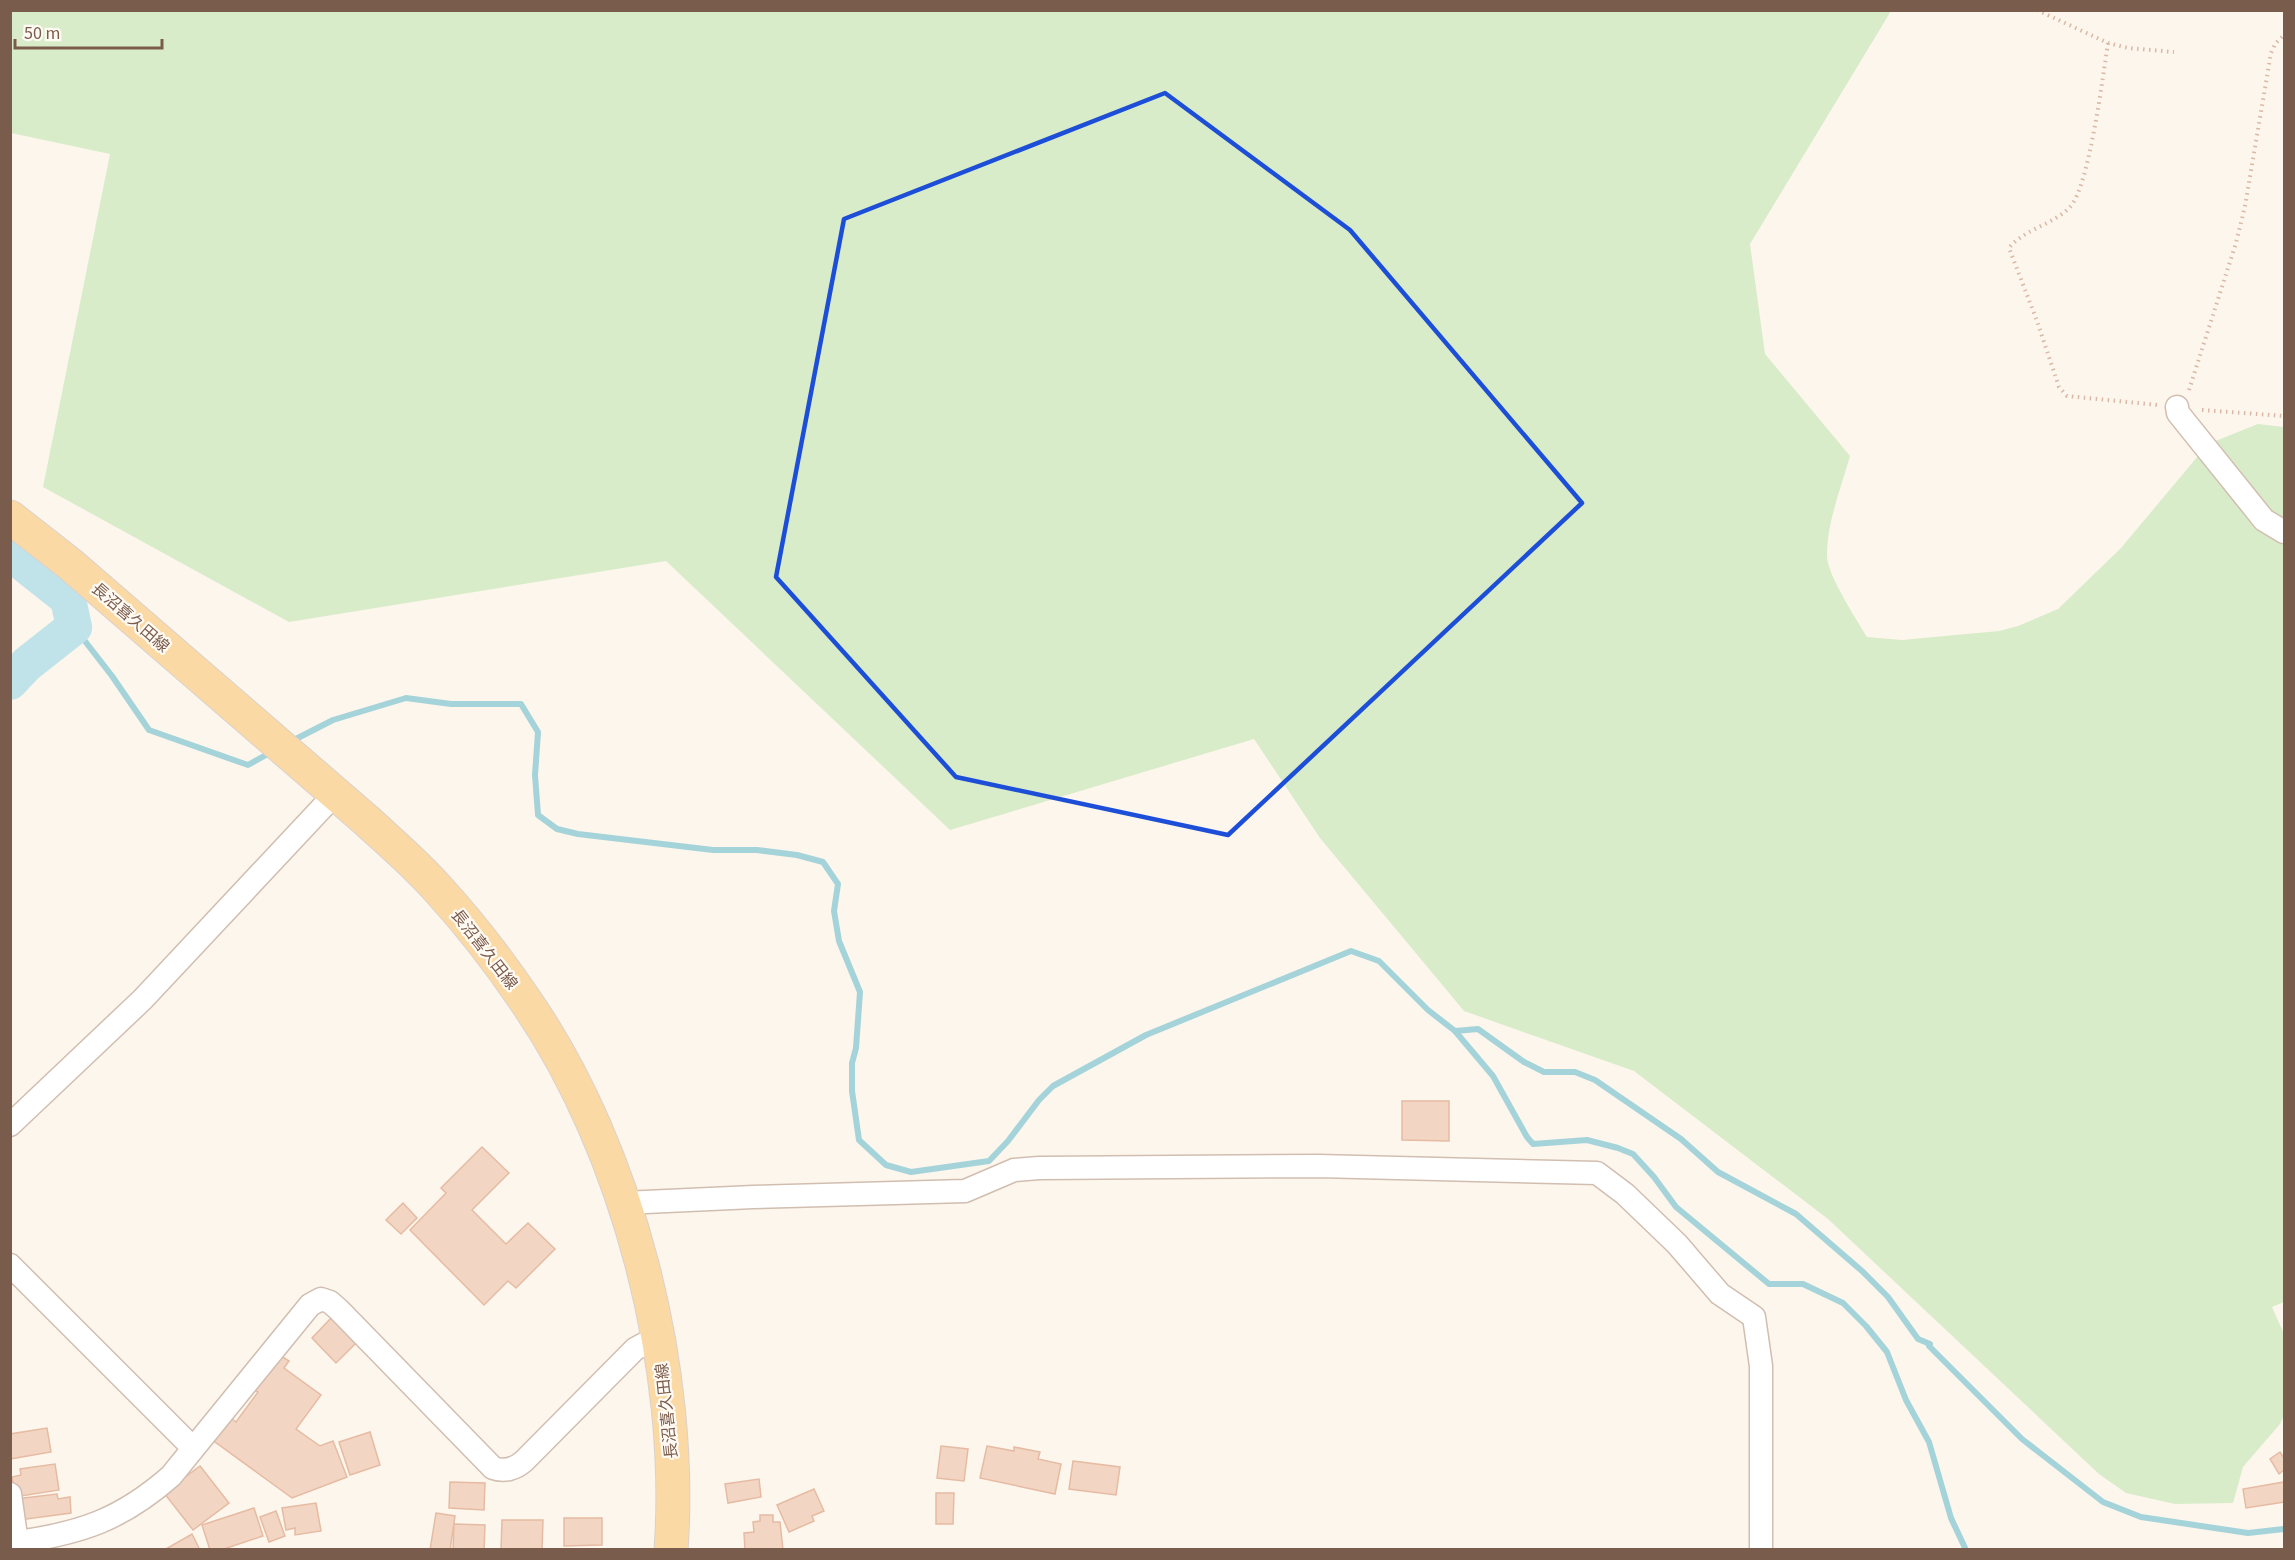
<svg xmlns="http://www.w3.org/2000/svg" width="2295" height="1560" viewBox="0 0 2295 1560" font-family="'Source Sans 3','Noto Sans JP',sans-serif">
<rect width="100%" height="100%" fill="#fdf6ec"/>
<path fill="#d8ecc9" d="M10 11H1891L1750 244 1765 354 1850 456C1841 488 1827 522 1827 555 1826 573 1857 620 1867 637L1902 640 1999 631 2018 626 2058 609 2121 548 2208 444 2258 424 2284 427V1302L2272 1307 2284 1334V1415L2280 1424 2243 1467 2233 1503 2175 1504 2126 1493 2099 1474 1828 1219 1634 1071 1464 1011 1320 838 1254 739 950 830 666 561 289 622 43 487 110 154 11 133Z"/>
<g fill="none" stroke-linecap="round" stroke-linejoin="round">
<g stroke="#a5d3da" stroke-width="6">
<path d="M74 627 112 676 149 730 248 765 273 751"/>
<path d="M290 742 333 720 406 698 451 704H521L538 732 535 775 538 815 557 829 578 834 713 850H757L797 855 823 862 838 884 834 911 839 941 860 992 856 1048 852 1063V1091L859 1140 886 1165 911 1172 989 1161 1008 1141 1039 1100 1053 1086 1146 1035 1351 951 1379 961 1428 1010 1455 1031 1493 1076 1527 1137 1533 1144 1587 1140 1618 1148 1633 1154 1654 1177 1676 1207 1769 1284H1803L1843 1303 1866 1326 1887 1352 1906 1400 1929 1442 1951 1518 1966 1550"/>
<path d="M1455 1031 1478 1029 1524 1062 1544 1072H1575L1595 1080 1681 1139 1718 1172 1796 1214 1862 1271 1888 1297 1918 1339 1930 1344 1929 1346 2022 1439 2103 1502 2141 1517 2248 1533 2284 1529"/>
</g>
<path stroke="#bfe3e8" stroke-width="36" d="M10 553 68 599 74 627 27 664 10 682"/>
</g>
<g fill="#f3d5c3" stroke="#e6bba3" stroke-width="1.5">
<path d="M1402 1101H1449V1141L1402 1140Z"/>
<path d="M482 1147 509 1173 472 1210 506 1244 528 1223 555 1249 516 1288 508 1281 484 1305 410 1230 446 1193 441 1188Z"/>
<path d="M403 1203 417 1218 401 1234 386 1220Z"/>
<path d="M331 1318 356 1343 336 1363 312 1338Z"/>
<path d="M278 1354 289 1361 284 1368 321 1395 296 1429 320 1446 333 1441 347 1477 292 1498 211 1439 228 1416 236 1422 258 1392 253 1389Z"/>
<path d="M47 1428 51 1452 10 1459V1434Z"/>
<path d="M370 1432 380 1465 350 1475 339 1442Z"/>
<path d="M941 1446 968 1449 964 1481 937 1478Z"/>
<path d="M987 1446 1014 1451V1447L1040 1452 1038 1459 1061 1464 1055 1494 980 1478Z"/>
<path d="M2280 1452 2284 1458V1470L2279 1474 2270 1459Z"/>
<path d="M1073 1461 1120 1467 1116 1495 1069 1489Z"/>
<path d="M55 1464 59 1490 15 1497 12 1477 21 1475 20 1469Z"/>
<path d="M200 1466 229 1503 193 1530 164 1493Z"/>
<path d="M759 1479 761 1497 728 1503 725 1484Z"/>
<path d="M450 1482 485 1483 484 1510 449 1508Z"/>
<path d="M2284 1482V1502L2246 1508 2243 1489Z"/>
<path d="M814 1489 824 1511 812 1516 814 1521 789 1532 777 1505Z"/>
<path d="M936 1493H954L953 1524H936Z"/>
<path d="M57 1494 58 1499 70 1497 71 1513 19 1520 16 1499Z"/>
<path d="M316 1503 321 1531 295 1535V1528L286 1530 282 1508Z"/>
<path d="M254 1508 263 1536 221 1550H210L202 1525Z"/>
<path d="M276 1511 285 1536 269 1542 260 1517Z"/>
<path d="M436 1513 455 1516 450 1550H430Z"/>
<path d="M760 1515H773V1522H780L783 1550H745L744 1533 754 1532 753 1522 760 1521Z"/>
<path d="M564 1518H602V1545L564 1546Z"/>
<path d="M502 1520H543L542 1550H501Z"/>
<path d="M454 1524 485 1525 484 1550H453Z"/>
<path d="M192 1534 200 1550H164Z"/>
</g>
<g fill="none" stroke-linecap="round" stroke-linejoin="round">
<g stroke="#d1beb0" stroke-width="25">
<g id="street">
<path d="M2177 407 2178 413 2264 520 2284 532"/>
<path d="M10 1125 143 999 335 794"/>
<path d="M624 1203 753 1197 965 1191 1014 1170 1039 1168 1318 1166 1597 1173 1625 1194 1677 1244 1720 1294 1754 1317 1761 1366V1550"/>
<path d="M10 1265 192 1447"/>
<path d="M10 1494 18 1550"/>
<path d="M18 1542C82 1533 122 1519 171 1476L310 1305 321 1299 330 1302 339 1310 493 1468C504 1472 515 1469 524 1461L635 1349 657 1337"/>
</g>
</g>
<g stroke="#dad1cd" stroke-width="35">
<path id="primary" d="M10 517 70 564 366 820C390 842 416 864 438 889 470 924 500 963 527 1003 629 1152 684 1370 671 1550"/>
</g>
<g stroke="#d9b8a5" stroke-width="4" stroke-dasharray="1.5 4.5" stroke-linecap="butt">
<path d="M2037 10 2108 43 2128 48 2174 52"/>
<path d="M2108 43C2103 75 2089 187 2070 207 2053 225 2024 229 2009 248L2037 321 2059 387 2067 396 2158 405"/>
<path d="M2189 390 2236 243 2245 206 2271 53 2275 44 2284 35"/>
<path d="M2202 410 2284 416"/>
</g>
<use href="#street" stroke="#fff" stroke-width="22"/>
<use href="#primary" stroke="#fbd9a5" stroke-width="33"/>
</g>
<path fill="none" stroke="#1d4ed8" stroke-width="4.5" stroke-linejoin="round" d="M1165 93 1350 230 1582 503 1228 835 956 777 776 577 844 219Z"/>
<g text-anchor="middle" stroke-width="4.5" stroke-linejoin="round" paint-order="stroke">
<g font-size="16" fill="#7a5c4d" stroke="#fffaf3">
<text transform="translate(131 617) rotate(41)" y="6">長沼喜久田線</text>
<text transform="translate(485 949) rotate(52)" y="6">長沼喜久田線</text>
<text transform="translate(666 1411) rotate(-96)" y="6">長沼喜久田線</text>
</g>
</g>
<rect width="2295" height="1560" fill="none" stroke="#7a5c4d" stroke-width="24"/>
<path d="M15 39v9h147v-9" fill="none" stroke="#7a5c4d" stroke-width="3"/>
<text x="24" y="39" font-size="18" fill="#7a5c4d" stroke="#fffaf3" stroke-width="4.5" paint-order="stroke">50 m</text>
</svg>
